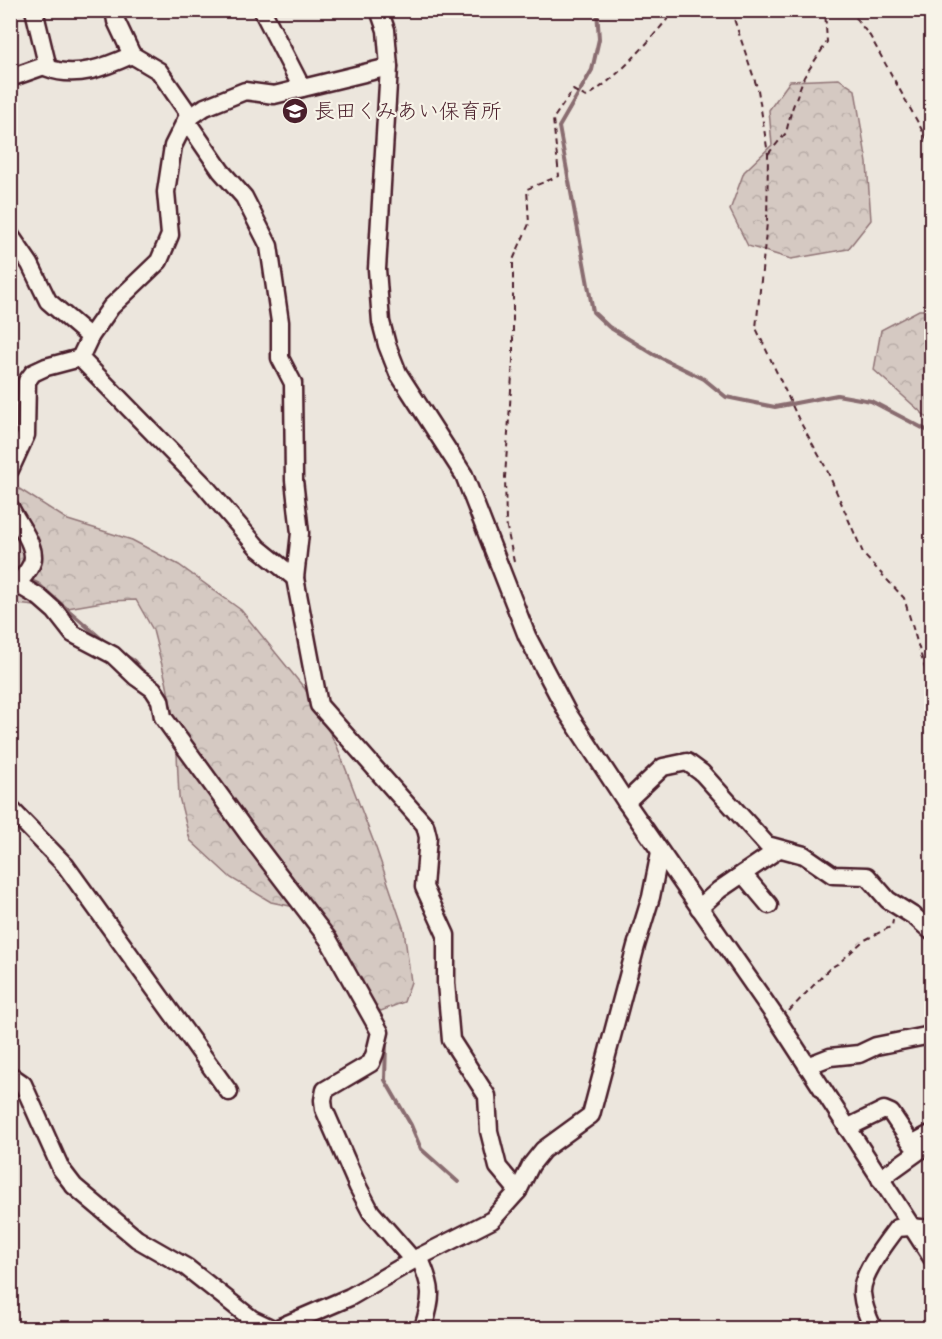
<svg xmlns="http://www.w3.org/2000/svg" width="942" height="1339" viewBox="0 0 942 1339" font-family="Pangolin,'Klee One',sans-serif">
<defs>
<pattern id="forest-crowns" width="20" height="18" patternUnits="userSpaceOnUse" patternTransform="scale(1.5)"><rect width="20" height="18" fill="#d5c9c2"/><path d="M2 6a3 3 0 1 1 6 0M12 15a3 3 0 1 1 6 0" fill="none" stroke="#b8aca7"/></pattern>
</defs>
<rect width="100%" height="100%" fill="#ece6dd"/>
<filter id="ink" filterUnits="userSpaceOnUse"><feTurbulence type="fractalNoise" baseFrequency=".0167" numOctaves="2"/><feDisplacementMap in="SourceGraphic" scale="12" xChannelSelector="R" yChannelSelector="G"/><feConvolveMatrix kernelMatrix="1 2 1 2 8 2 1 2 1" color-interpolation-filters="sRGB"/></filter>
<g filter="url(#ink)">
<g fill="url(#forest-crowns)" stroke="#907476" stroke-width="1.5">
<path d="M839 79 855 90 867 163 871 220 848 249 791 259 748 246 730 210 744 172 772 145 769 110 790 81Z"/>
<path d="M919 310H931V421L874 370 881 330Z"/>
<path d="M10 483 68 520 132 540 179 565 241 610 305 689 337 746 376 848 404 930 411 982 404 1002 381 1011 361 1003 309 910 271 902 231 878 190 840 179 797 176 732 166 681 153 630 136 600 108 601 62 609 17 604 11 600Z"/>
</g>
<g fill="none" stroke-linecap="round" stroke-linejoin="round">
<g stroke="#896c6f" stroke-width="4">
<path d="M597 10 599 39 592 70 559 127 593 312 609 327 655 355 704 379 726 397 775 407 837 395 871 401 932 433"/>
<path d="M27 579 38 584 105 642"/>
<path d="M121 653 134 661 149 678"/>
<path d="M386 1041 385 1080 411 1125 421 1149 458 1182"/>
</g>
<g stroke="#4a1f2b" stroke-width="21">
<g id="minor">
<path d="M34 10 48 68C76 79 105 67 132 55"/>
<path d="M114 10 116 21 132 55 159 71 191 117"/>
<path d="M262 10 302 88"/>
<path d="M379 10 386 30 389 67 377 269 381 322 387 345 398 373 464 475 527 636 567 712 626 802 779 1022 932 1258"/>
<path d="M10 78 47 65"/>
<path d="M186 120 221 171 244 197 269 246 280 322V358L293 383 294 480 300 533 295 578 319 705 425 825 428 837 424 887 446 935V983L451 1040 487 1096 489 1131 498 1167 518 1191"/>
<path d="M10 235 30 264 48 301 90 337 80 358 204 485 258 548 295 578"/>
<path d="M90 337 111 307 159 261 170 235 166 192 173 146 186 120 205 107 245 91 274 95 389 67"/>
<path d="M10 470 26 435 27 381 33 373 46 367 80 358"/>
<path d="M10 507C17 523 40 549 31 565 27 574 17 584 10 592"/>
<path d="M17 584 39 597 55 611 73 634 113 655 136 677 153 689 160 700 163 717 251 838 328 939 380 1032 375 1053 371 1063 325 1090 323 1100 324 1109 358 1187 371 1212 413 1260"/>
<path d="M626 802 663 767 687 762 702 773 767 845 804 855 833 875 867 876 888 900 915 917 932 932"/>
<path d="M10 808 65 865 229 1092"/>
<path d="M743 874 769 905"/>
<path d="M699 908 719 890 779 849"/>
<path d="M807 1066 830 1057 859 1054 876 1046 926 1036 932 1032"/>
<path d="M10 1075 23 1084 61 1169 74 1186 137 1239 186 1267 252 1319 271 1328"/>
<path d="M847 1128 884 1110 891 1113 912 1144 932 1133"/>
<path d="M880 1179 930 1143"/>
<path d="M419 1257C433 1288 433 1296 423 1328"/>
<path d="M278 1328 350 1297 419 1257 492 1220 518 1191 531 1165 543 1150 591 1115 636 946 651 897 660 852"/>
<path d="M873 1328C868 1317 863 1306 862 1293 861 1274 886 1243 897 1228L910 1227 932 1229"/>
</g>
</g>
<g stroke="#4a1f2b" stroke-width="2" stroke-dasharray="6 4.5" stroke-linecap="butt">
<path d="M731 10 758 90 768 154 767 223 756 328 798 418 826 468 864 555 904 598 932 692"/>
<path d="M849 10 870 36 932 148"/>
<path d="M768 154 786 133 791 112 804 77 827 42 825 10"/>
<path d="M514 562 506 523 505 477 513 361V260L529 224 527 189 559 176 553 119 573 90 586 97C622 75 648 42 675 10"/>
<path d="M789 1011 830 968 839 963 863 941 892 926 893 920"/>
</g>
<use href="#minor" stroke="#f7f3e8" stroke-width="16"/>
</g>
</g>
<defs>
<g id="school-disc" transform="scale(1.35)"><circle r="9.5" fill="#4a1f2b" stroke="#f7f3e8"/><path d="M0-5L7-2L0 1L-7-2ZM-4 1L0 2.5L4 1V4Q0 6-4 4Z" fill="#fff"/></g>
</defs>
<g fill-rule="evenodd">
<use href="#school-disc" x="295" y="111"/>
</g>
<g text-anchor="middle" stroke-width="4.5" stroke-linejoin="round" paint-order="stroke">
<g font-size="21" fill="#4a1f2b" stroke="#f7f3e8" text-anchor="start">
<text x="314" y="118">長田くみあい保育所</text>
</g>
</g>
<rect width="942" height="1339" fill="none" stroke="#f7f3e8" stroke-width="36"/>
<rect x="18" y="18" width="906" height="1303" fill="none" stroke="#4a1f2b" stroke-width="2" filter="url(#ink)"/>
</svg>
